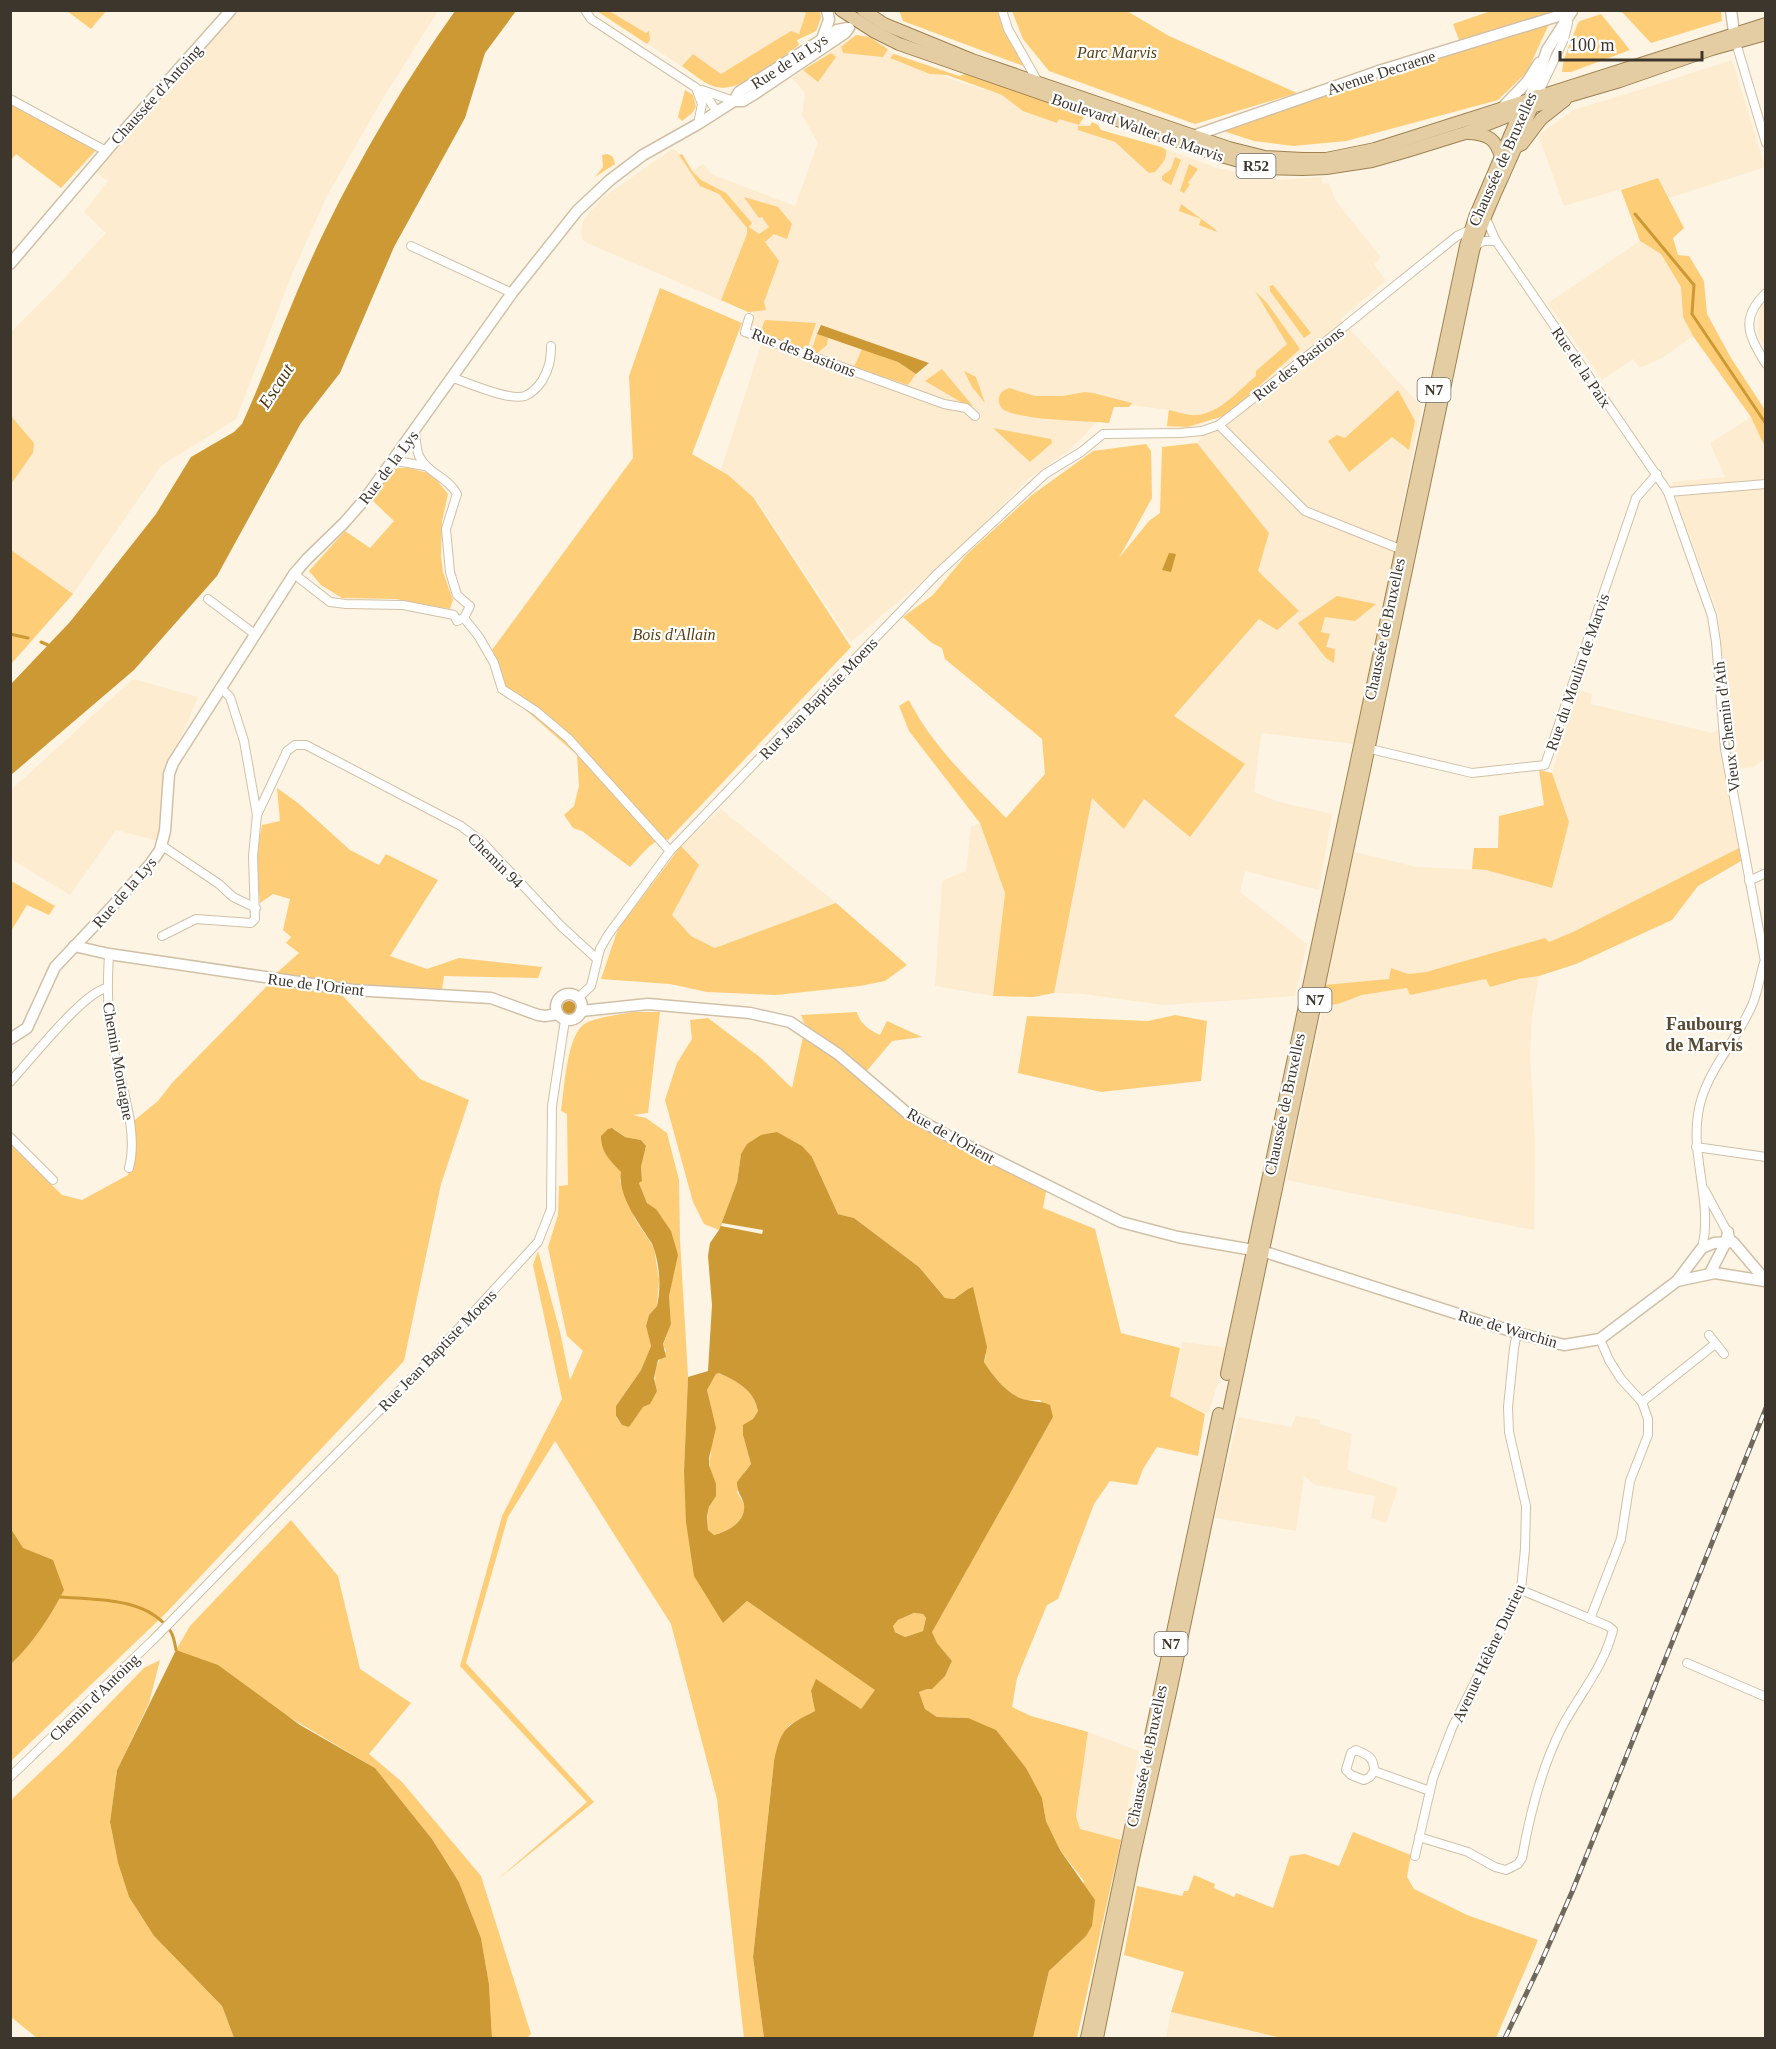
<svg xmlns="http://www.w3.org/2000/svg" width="1776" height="2049" viewBox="0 0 1776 2049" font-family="'Times New Roman',serif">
<rect width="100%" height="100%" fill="#fef4e3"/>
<g fill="#fdecd0">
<path d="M820 10 821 18 816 31 797 40 799 45 737 86 724 88 712 86 597 11Z"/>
<path d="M237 11H438L380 103 327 196 292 274 236 419 161 466 73 594 11 550V484L33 453 34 443 11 416V332L59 284 106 233 84 212 108 181 96 172Z"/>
<path d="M856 35 869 37 894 54 953 80 1002 95 1153 148 1161 147 1216 168 1280 180 1321 177 1323 184 1329 183 1335 200 1381 257 1374 264 1386 281 1340 319 1422 407 1364 702 1354 744 1261 733 1254 792 1279 802 1332 814 1319 890 1245 871 1240 892 1307 944 1295 996 1164 1005 1083 994 1054 993 1092 798 1143 799 1189 836 1174 716 1259 619 1258 571 1269 533 1197 443 1219 416 1192 429H1166L1169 410 1115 403 1072 448 1027 480 961 548 851 642 755 498 721 470 761 345 747 340 753 321V312H748L587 243 582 239 581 232 583 221 601 199 672 149 677 151 691 172 703 164 713 175 795 206 818 143 802 115 805 93 792 78Z"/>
<path d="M1732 60 1765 167 1669 198 1658 178 1564 206 1539 137 1542 133 1573 110 1630 93Z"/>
<path d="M1640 241 1661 254 1681 287 1683 317 1693 336 1662 358 1640 368 1633 359 1602 380 1548 303Z"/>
<path d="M1765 300V348L1758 334 1760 305Z"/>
<path d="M1751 417 1766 447V758L1753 767 1725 771 1739 848 1575 931 1549 942 1545 938 1426 972 1408 974 1392 968 1389 979 1324 985 1354 852 1417 867 1486 870 1552 888 1569 822 1552 773 1576 689 1592 694 1591 704 1712 733 1729 726 1718 613 1678 505 1672 482 1725 477 1710 443Z"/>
<path d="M133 679 198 697 164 776 158 841 116 830 70 895 11 859V790Z"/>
<path d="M721 809 836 903 715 948 691 936 672 915 699 865 681 846Z"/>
<path d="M980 823 1005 893 993 996 935 986 942 881 966 871 971 827Z"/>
<path d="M1539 976 1532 1017 1530 1053 1535 1143 1534 1230 1287 1180 1323 1007 1341 1003 1362 995 1408 988 1410 995 1487 979 1490 987 1519 979Z"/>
<path d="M1183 1342 1229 1348 1208 1414 1170 1397Z"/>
<path d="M1296 1416 1320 1420V1424L1352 1434 1347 1470 1398 1488 1386 1523 1371 1518 1375 1496 1316 1485 1304 1476 1296 1531 1215 1518 1238 1417 1291 1427Z"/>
<path d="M1088 1732 1139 1751 1117 1860 1084 1843 1076 1816Z"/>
<path d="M1171 2012 1282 2038H1166Z"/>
</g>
<g fill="#fecd78" fill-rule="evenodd">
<path d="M899 10 997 11 1026 67 903 21Z"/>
<path d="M67 11H106L91 29Z"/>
<path d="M597 11H609L646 33 649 31 650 40 647 44Z"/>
<path d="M803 11H820L821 18 816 31 797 40 799 45C779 59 739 96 713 86 702 82 692 73 682 66L693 54 721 74 791 31 799 34 806 13Z"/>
<path d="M1012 11H1127L1169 36 1297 93 1195 124 1049 71 1023 39Z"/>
<path d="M1491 11V10L1554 11 1459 40 1453 24Z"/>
<path d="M1621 11H1721L1722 21 1651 43Z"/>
<path d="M1601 14 1630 50 1571 72H1562L1564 59 1578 23 1580 21Z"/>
<path d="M1549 24 1527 72 1498 100 1346 141 1293 146 1254 141 1220 130 1368 80Z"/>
<path d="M856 35 869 37 888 49 883 57 843 53 841 47Z"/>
<path d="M831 53 836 57 818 82 803 70Z"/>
<path d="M894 54 959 76 965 74 1085 115 1079 125 1059 119 1057 123 1023 111 1002 95 947 75 930 74 890 58Z"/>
<path d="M685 90 693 95 696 107 692 113 682 121 678 117Z"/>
<path d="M11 99 99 147 61 188 16 154 11 160Z"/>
<path d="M1092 122 1098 125 1101 130 1161 147 1166 150C1167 160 1161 165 1155 172L1149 173 1115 142 1078 130V126H1090Z"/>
<path d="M608 154 613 157 615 164 595 177 603 167 602 155Z"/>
<path d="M682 154 693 172 701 180 726 193 752 223 749 227 759 234 769 227 762 217 759 218 744 197 778 207 792 224 787 239 774 234 765 242 779 261 764 302 766 310 748 312 721 300 747 234V228L719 194 700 186 679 155Z"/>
<path d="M1175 157 1181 160 1171 185 1162 180V176L1171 169Z"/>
<path d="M1189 164 1198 169 1188 183 1190 184 1184 193 1180 191Z"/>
<path d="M1658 178 1684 228 1673 238 1678 255 1689 256 1704 281 1707 314 1731 358 1765 410V447L1751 417 1693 336 1683 317 1681 287 1661 254 1640 241 1621 190Z"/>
<path d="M1181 204 1215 229 1217 232 1199 225 1201 219 1179 211Z"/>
<path d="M1273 285 1311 333 1304 338 1270 291V286Z"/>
<path d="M660 288 742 323 692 454 728 475 753 497 851 647 668 840 663 838C649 843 640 857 630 867L582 831 573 828 564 815 574 806 579 786 577 755 502 689 489 654 633 458 629 376Z"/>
<path d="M1255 291 1267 303 1300 349 1227 415 1187 427 1167 426 1169 410C1178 412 1189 416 1197 415 1220 413 1239 390 1256 376V371L1287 344Z"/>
<path d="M765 320 816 323 807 350 760 333Z"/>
<path d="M817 334 828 338 827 345 816 354 811 351Z"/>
<path d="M862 349 898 362 916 374 908 385 854 367Z"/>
<path d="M942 369 972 405 971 408 925 381Z"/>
<path d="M964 371 976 377 985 403 972 387Z"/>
<path d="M1009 388 1035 396H1063L1085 392 1093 393 1132 403 1129 407H1114L1109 423C1086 421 1021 420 1004 410 1000 407 998 403 999 398 1000 392 1004 390 1009 388Z"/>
<path d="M1398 390 1415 421 1409 450 1392 437 1349 472 1328 441 1337 435 1345 438Z"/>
<path d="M11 416 34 443 33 453 11 484Z"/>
<path d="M993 428 1051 439 1052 443 1030 462Z"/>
<path d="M1197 443 1269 533 1258 571 1299 611 1277 630 1259 619 1174 716 1245 764 1190 837 1144 799 1124 829 1092 798 1054 993 1033 997 993 996 1005 893 980 823 909 731 899 706 909 700C932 746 970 781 1006 818L1045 774 1042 739 945 659 942 648 932 643 903 617 933 595 966 555 1032 495 1093 451 1146 444 1151 451 1152 498 1119 558 1149 521 1160 513 1162 447Z"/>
<path d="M394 468H409L432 474 448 494 442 521 441 556 443 572 453 600 450 609 396 599 342 598 321 585 309 571 345 531 370 548 394 521 372 500Z"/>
<path d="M11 550 73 594 11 664Z"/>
<path d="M1337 596 1376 604 1355 621 1325 617 1321 632 1330 634 1326 647 1335 649 1334 663 1326 658 1298 623Z"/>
<path d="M1539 770 1552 773 1569 822 1552 888 1486 870 1472 869 1474 848H1498L1499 816 1544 805Z"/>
<path d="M277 788 298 803 350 850 379 865 386 854 438 880 390 956 427 969 459 958 542 967 538 978 444 976 442 990 271 978 299 953 286 943 291 937 283 930 290 899 273 894 260 903C257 876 256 852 262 825L280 821Z"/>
<path d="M681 846 699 865 672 915 691 936 715 948 836 903 907 965 885 981 860 986 776 995 707 992 670 984 601 979 618 929Z"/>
<path d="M1739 848 1741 861 1698 886 1672 920 1576 964 1539 976 1519 979 1490 987 1486 979 1410 995 1407 988 1362 995 1341 1003 1323 1007 1321 1001 1324 985 1389 979 1391 968 1408 974 1426 972 1545 938 1549 942 1575 931Z"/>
<path d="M11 881 55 906 49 915 27 905 11 931Z"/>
<path d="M271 982 341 994 420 1079 469 1100 441 1184 404 1361 164 1615 11 1761V1145L62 1195 82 1200 128 1175 132 1158 130 1124 158 1101 172 1083Z"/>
<path d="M632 1012H660L648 1113 633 1115 646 1118 667 1133 679 1180 680 1240 688 1376 684 1471 723 1623 747 1601 876 1689 861 1709 811 1691 815 1711 789 1725 774 1761 753 1957 764 2038H744L717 1799 671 1624 555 1441 508 1517 466 1663 594 1802 497 1880 587 1802 460 1666 502 1516 562 1399 533 1265 538 1251 560 1332 570 1380 583 1351 567 1336 548 1247 558 1215 559 1186 568 1185 567 1114 561 1111C564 1091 567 1032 586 1023 598 1017 619 1015 632 1012ZM613 1128 625 1137 641 1140 646 1146 641 1167 642 1181 639 1183 647 1203 656 1209 672 1280 669 1296 671 1324 663 1345 666 1351C655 1363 653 1375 657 1391L643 1407 622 1425 616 1417V1406L641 1370 651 1346 646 1326 649 1315 657 1306 659 1280 654 1248 635 1219 620 1181 622 1172Z"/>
<path d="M857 1012C860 1024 869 1030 880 1035L887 1021 922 1037 892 1041 865 1073 804 1023 801 1015Z"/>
<path d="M1175 1015 1207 1021 1201 1081 1101 1092 1018 1073 1027 1016 1148 1021Z"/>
<path d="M708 1018 761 1058 792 1088 804 1032 915 1123 1046 1191 1043 1208 1095 1229 1121 1333 1180 1348 1170 1396 1205 1414 1198 1456 1157 1447 1143 1469 1137 1485 1110 1481 1094 1504 1058 1599 1047 1605 1017 1678 1012 1707 1031 1716 1088 1732 1076 1816 1080 1829 1121 1840 1077 2038H1033L1049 1971 1065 1954 1084 1881 1060 1850 1046 1821 1042 1798 968 1718 937 1717 925 1709 919 1692C938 1684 943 1682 952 1661L937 1643 931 1632 1053 1417 1040 1400C1036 1400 1029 1401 1025 1400 1008 1395 993 1376 984 1362L986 1356 968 1289 954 1299 945 1298 919 1267 854 1218 838 1214 812 1157 741 1154 737 1182 719 1230 704 1224 693 1202 665 1100 677 1063 692 1039 690 1020Z"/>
<path d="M719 1373C738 1382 754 1390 758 1411L743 1435 751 1464 745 1471 737 1492C739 1496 743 1501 744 1505 746 1522 727 1532 714 1535L708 1531C708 1522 706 1514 710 1506 712 1501 715 1499 715 1493 715 1481 706 1465 711 1455L707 1390 716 1374Z"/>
<path d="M291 1520 338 1576 360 1669 411 1703 369 1754 402 1782 481 1876 531 2034 527 2038H492L489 1984 481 1938 459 1882 432 1839 375 1768 176 1650 190 1626Z"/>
<path d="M914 1613 923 1614 926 1618 923 1631 905 1637 894 1631 893 1626 898 1620Z"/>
<path d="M160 1660 149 1703 117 1770 110 1822 118 1863 129 1897 154 1936 222 2006 234 2038H37L11 2017V1800L67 1747 144 1668Z"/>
<path d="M1353 1832 1411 1855 1407 1877 1414 1889 1467 1915 1538 1940 1496 2038H1282L1171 2012 1184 1972 1124 1955 1137 1886 1182 1896 1184 1891H1188L1194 1875 1215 1884 1214 1888 1234 1897 1236 1893 1273 1908 1290 1856 1305 1854 1339 1866Z"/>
</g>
<g fill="#cd9934" fill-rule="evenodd">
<path d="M455 11H516L485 53 465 118 394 247 340 373 301 423 217 576 134 670 11 775V684L69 623 100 585 156 514 191 457 234 432 242 424C271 360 294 293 325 230 362 154 406 80 455 11Z"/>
<path d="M821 325 929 363 916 374 898 362 817 334Z"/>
<path d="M1169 553 1176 554 1171 572 1162 570Z"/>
<circle cx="569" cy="1008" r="7"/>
<path d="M612 1128 625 1137 641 1140 646 1146 641 1167 642 1181 639 1183 647 1203 656 1209 671 1231 678 1255 669 1296 671 1324 663 1344 666 1357 658 1360 654 1378 657 1391 650 1404 643 1407 629 1427 622 1425 616 1416V1406L641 1370 651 1346 646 1326 649 1315 657 1306C661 1289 660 1267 654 1249 653 1244 648 1238 645 1233 634 1216 618 1193 621 1172 611 1161 601 1153 601 1136L608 1129Z"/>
<path d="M777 1132 802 1146 812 1157 838 1214 854 1218 919 1267 945 1298 954 1299 968 1289 973 1287 987 1347 984 1362C993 1376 1009 1397 1027 1400 1036 1402 1041 1401 1050 1405L1053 1417 932 1632 937 1643 952 1661 945 1676 932 1689H927L919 1692 925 1709 937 1717 968 1718 996 1730 1026 1768 1042 1798 1046 1821 1060 1850 1095 1900 1092 1926 1086 1936 1049 1971 1033 2038H764L753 1957 774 1761C781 1728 786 1726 815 1711L811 1691 816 1679 861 1709 875 1690 747 1601 723 1623 694 1576 686 1522 684 1471 688 1377 708 1371 712 1305 708 1256 710 1243 719 1230 737 1182 741 1154 747 1144 761 1135ZM719 1373C738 1382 754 1390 758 1411L753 1419 743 1425V1435L751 1464 737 1482C737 1494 743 1497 744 1505 746 1522 727 1532 714 1535L708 1530 707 1516 709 1507 716 1496V1484L709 1465V1458L716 1428 707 1390 716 1374ZM914 1613 923 1614 926 1618 923 1631 905 1637 895 1632 893 1626 898 1620Z"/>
<path d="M11 1529 23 1548 53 1560 64 1590C50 1617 33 1643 11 1664Z"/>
<path d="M176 1650 218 1665 300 1725 375 1768 432 1839 459 1882 481 1938 489 1984 492 2038H234L222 2006 154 1936 129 1897 118 1863 110 1822 117 1770Z"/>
</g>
<path fill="#fef4e3" d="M722 1223 763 1230 762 1234 721 1226Z"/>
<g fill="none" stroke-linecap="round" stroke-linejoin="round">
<g stroke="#cd9934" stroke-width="3">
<path d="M1635 214 1694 285 1692 314 1766 424"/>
<path d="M10 634 28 638"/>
<path d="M41 642 48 645"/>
<path d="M60 1597C97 1600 148 1597 171 1632 174 1637 175 1644 176 1650"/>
</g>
<g stroke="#d1c0a6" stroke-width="10">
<g id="street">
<path d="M585 10 591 19 695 87 709 100 717 112"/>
<path d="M1002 10 1008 29 1038 82"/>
<path d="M1736 43 1766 143"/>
<path d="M702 90 734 101"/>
<path d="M697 91 702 104 698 124"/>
<path d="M1537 96 1564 39 1568 23"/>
<path d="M10 99 106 151"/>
<path d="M1484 218 1488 223 1496 241 1668 492 1712 616 1716 642 1725 749 1766 967"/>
<path d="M411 246 512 293"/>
<path d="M1475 246 1483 241H1496"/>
<path d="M1766 293C1739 319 1749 336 1766 364"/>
<path d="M749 318 745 332 944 404 966 408 975 416"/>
<path d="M453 378C469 383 509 401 525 396 532 393 537 388 542 381 549 369 551 360 551 346"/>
<path d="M1219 425 1305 511 1405 551"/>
<path d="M415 431C416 439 416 449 419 456 427 473 448 477 457 494L446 529 450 572 457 595 470 606 464 618 479 637 494 663 502 689 536 711 568 738 670 851"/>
<path d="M391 460 425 466"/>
<path d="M1668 492 1766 484"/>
<path d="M294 574 330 602 346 604 403 605 454 615 457 621 464 618"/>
<path d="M208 599 256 635"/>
<path d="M1366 748 1472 773 1545 765 1636 498 1657 474"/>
<path d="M257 815 287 751 295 745H306L461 826 482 842 561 926 597 959"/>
<path d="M161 845 219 884 233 897 256 908"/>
<path d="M1749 881 1766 873"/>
<path d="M162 936 196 919 251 923 255 919 253 856 257 815 244 741 230 697 220 687"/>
<path d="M109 954C107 985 107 1015 113 1046 120 1084 139 1130 129 1168"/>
<path d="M578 998 591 986 600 949 608 935 670 851 936 575 1045 474 1081 452 1103 434 1180 433 1202 431 1219 425 1324 343 1457 236 1470 230"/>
<path d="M10 1082C29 1062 83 992 107 988"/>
<path d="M10 1137 53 1180"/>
<path d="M1696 1147 1766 1157"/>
<path d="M1704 1189 1730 1237"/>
<path d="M1702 1248C1713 1203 1691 1159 1698 1114 1704 1072 1737 1042 1753 1003 1758 990 1760 976 1764 963"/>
<path d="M1709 1335 1724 1354"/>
<path d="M1642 1402 1715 1344"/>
<path d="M1590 1619 1621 1539 1630 1481 1648 1435V1419L1642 1402 1621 1379 1609 1360 1600 1339"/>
<path d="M1687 1663 1766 1697"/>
<path d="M1374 1771 1370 1777 1364 1780 1351 1775 1346 1770 1351 1753 1356 1750C1368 1755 1374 1757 1374 1771L1430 1791"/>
<path d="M10 1777 154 1639 270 1520 425 1365 538 1242 551 1209 552 1106 565 1020"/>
<path d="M1419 1837 1468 1852 1495 1867 1506 1870 1518 1864 1522 1858C1530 1813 1541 1769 1561 1729 1578 1696 1604 1667 1613 1630L1608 1626 1521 1590"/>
<path d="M1415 1856 1433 1778 1452 1728 1521 1590 1525 1549 1526 1506 1509 1432 1508 1407 1514 1348 1517 1333"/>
</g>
</g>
<g stroke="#d1c0a6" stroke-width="13">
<g id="secondary">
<path d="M1731 10 1735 40"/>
<path d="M822 39 829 20 827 10"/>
<path d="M1529 99 1536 82 1547 50 1572 11"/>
<path d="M734 101H743L753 95 845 33 849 28"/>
<path d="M1502 108 1527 82 1539 63"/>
<path d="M1193 136 1382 70 1571 12"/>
<path d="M10 264 113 143 231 10"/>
<path d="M74 946 109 954 353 990 491 998 538 1015 545 1016 558 1014"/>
<circle cx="569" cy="1007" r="13"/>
<path d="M581 1011 648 1004 750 1013 790 1022 838 1054 907 1113 950 1137 1121 1222 1178 1237 1253 1250"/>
<path d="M10 1039 27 1028 55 967 108 911 151 863 160 850 165 831 169 774 173 763 294 574 307 559 344 523 365 499 512 293 577 211 610 180 643 155 698 124 734 101 739 92 837 30 848 28"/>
<path d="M1262 1251 1517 1333 1564 1345 1600 1339 1677 1281 1702 1248 1714 1243 1733 1242 1766 1281"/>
<path d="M1710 1273 1726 1242 1728 1232"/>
<path d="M1677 1281 1715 1273 1765 1281"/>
</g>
</g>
<g stroke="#9e8252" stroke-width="14">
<g id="primary">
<path d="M841 10 875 32 899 44 1218 155 1264 168 1303 169 1326 168 1372 161 1407 151 1465 133 1531 107 1620 81 1712 49 1766 34"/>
<path d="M863 10 884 24 972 60 1229 148 1265 157 1303 159H1326L1375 149 1766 24"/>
<path d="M1469 133C1488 134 1496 139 1501 157"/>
<path d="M1518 146 1522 144 1541 119 1565 100"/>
<path d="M1227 1374 1466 246 1475 217 1515 124"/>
<path d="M1150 1741 1219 1414"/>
<path d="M1087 2038 1134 1814"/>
<path d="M1097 2038 1133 1859 1171 1688 1473 251C1482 219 1497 190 1510 160 1520 139 1526 117 1537 96"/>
</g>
</g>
<use href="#street" stroke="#fff" stroke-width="8"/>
<use href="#secondary" stroke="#fff" stroke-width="10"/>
<use href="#primary" stroke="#e4cda3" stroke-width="12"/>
<g stroke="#6f685c" stroke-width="5">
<path id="rail" d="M1505 2038 1540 1965 1572 1892 1766 1408"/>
</g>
<use href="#rail" stroke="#fff" stroke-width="3" stroke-dasharray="9" stroke-linecap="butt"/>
</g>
<g text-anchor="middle" stroke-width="4.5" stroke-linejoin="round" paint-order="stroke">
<g fill="#fff" stroke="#77726b" stroke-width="1.5">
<rect x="1236.5" y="154" width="39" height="24" rx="4.5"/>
<rect x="1417.5" y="378" width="33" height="24" rx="4.5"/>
<rect x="1298.5" y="988" width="33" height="24" rx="4.5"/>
<rect x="1154.5" y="1632" width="33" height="24" rx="4.5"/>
</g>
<g font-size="15" font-weight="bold" fill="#3d362c">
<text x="1256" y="171">R52</text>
<text x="1434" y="395">N7</text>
<text x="1315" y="1005">N7</text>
<text x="1171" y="1649">N7</text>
</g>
<g font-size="16" font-style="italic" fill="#564018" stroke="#fff">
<text x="1117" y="58">Parc Marvis</text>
<text x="674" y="640">Bois d'Allain</text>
</g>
<g font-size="16" fill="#3d362c" stroke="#fff">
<text transform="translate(789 61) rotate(-33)" y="6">Rue de la Lys</text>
<text transform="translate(1381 72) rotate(-18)" y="6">Avenue Decraene</text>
<text transform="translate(156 94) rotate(-48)" y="6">Chaussée d'Antoing</text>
<text transform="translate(1138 127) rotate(19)" y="6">Boulevard Walter de Marvis</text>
<text transform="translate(1502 159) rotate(-66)" y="6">Chaussée de Bruxelles</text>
<text transform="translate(804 352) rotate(21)" y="6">Rue des Bastions</text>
<text transform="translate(1298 363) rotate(-38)" y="6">Rue des Bastions</text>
<text transform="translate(1582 367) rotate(56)" y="6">Rue de la Paix</text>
<text transform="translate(388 467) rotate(-53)" y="6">Rue de la Lys</text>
<text transform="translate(1384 629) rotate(-78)" y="6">Chaussée de Bruxelles</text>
<text transform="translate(1577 672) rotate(-71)" y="6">Rue du Moulin de Marvis</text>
<text transform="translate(818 698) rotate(-46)" y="6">Rue Jean Baptiste Moens</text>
<text transform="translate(1726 727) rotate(-97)" y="6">Vieux Chemin d'Ath</text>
<text transform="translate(496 860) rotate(45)" y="6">Chemin 94</text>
<text transform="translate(124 892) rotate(-49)" y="6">Rue de la Lys</text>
<text transform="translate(316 984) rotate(7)" y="6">Rue de l'Orient</text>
<text transform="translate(119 1061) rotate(80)" y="6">Chemin Montagne</text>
<text transform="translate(1284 1104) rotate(-78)" y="6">Chaussée de Bruxelles</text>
<text transform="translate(951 1135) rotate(29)" y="6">Rue de l'Orient</text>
<text transform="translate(1508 1328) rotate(16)" y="6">Rue de Warchin</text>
<text transform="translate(437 1350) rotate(-46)" y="6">Rue Jean Baptiste Moens</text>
<text transform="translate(1488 1653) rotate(-65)" y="6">Avenue Hélène Dutrieu</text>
<text transform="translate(94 1697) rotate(-44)" y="6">Chemin d'Antoing</text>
<text transform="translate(1146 1756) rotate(-78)" y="6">Chaussée de Bruxelles</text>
</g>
<g font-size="18" font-style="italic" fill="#4e380e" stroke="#fff">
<text transform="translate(276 386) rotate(-57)" y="6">Escaut</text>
</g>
<g font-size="18" font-weight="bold" fill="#564831" stroke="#fff">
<text x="1704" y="1030">Faubourg<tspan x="1704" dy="21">de Marvis</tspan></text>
</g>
</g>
<rect width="1776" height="2049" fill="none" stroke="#3d362c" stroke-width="24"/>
<path d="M1560 51v9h142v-9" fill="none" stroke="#3d362c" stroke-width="3"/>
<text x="1569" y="51" font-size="18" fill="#3d362c" stroke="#ffffff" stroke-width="4.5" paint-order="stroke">100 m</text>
</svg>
